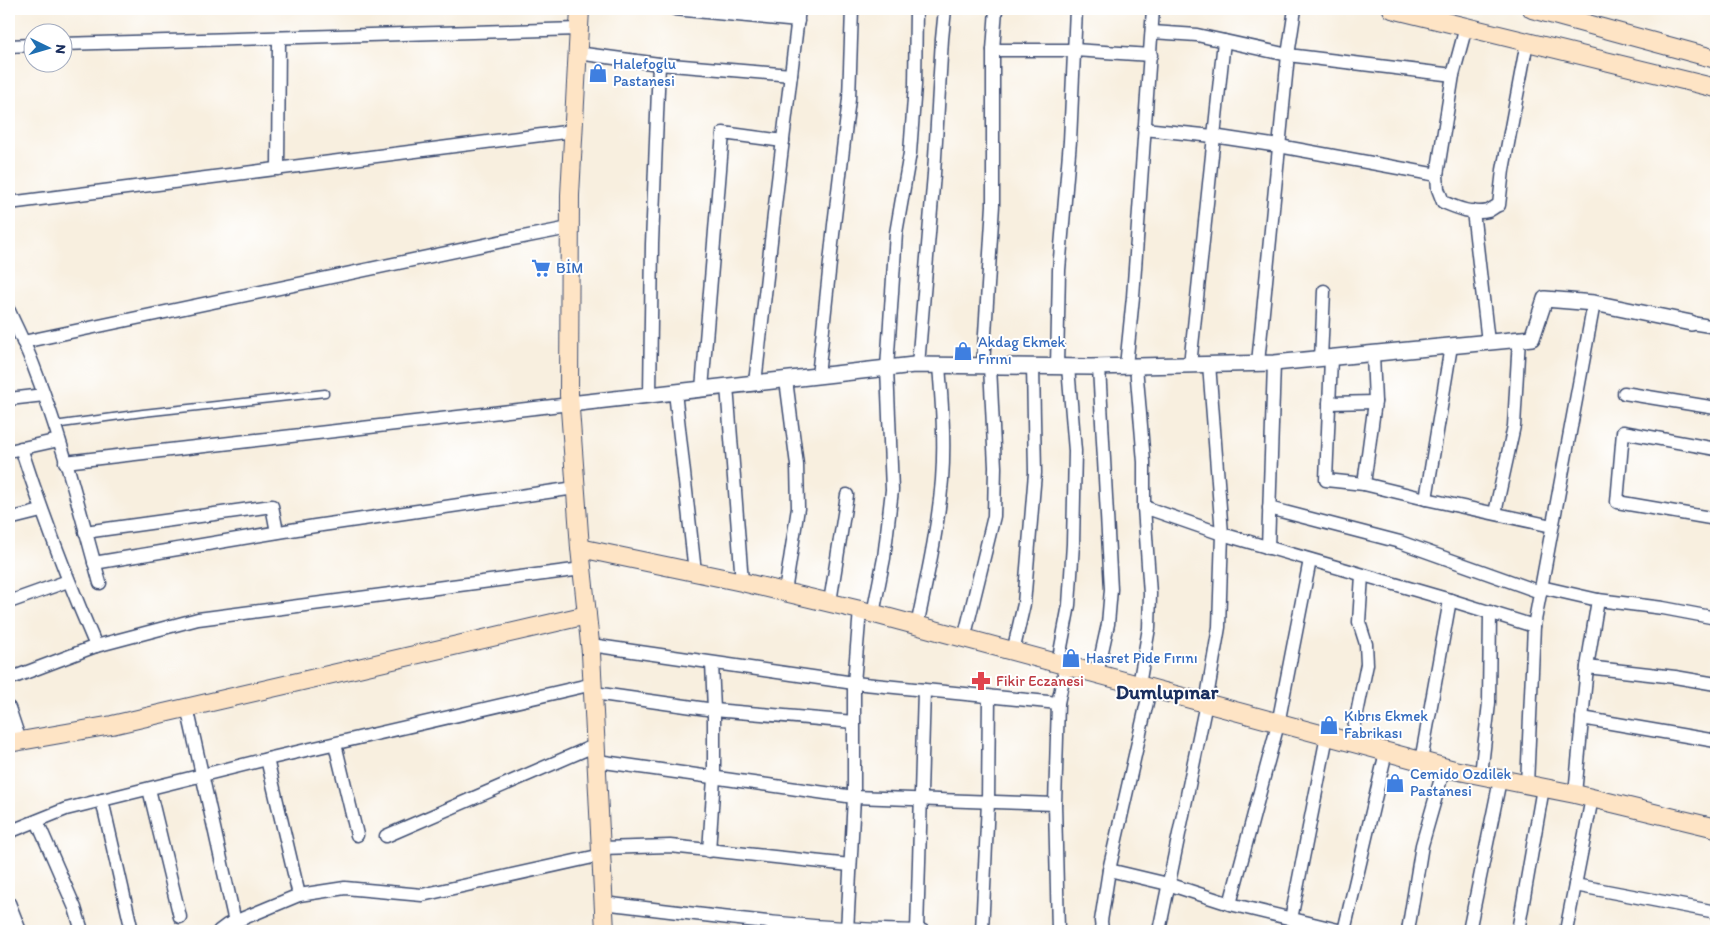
<svg xmlns="http://www.w3.org/2000/svg" width="1725" height="940" viewBox="0 0 1725 940" font-family="Itim,sans-serif">
<rect width="100%" height="100%" fill="#fff"/>
<filter id="ink" filterUnits="userSpaceOnUse"><feTurbulence type="fractalNoise" baseFrequency=".02" numOctaves="2"/><feDisplacementMap in="SourceGraphic" scale="10" xChannelSelector="R" yChannelSelector="G"/><feConvolveMatrix kernelMatrix="1 2 1 2 8 2 1 2 1" color-interpolation-filters="sRGB"/></filter>
<filter id="wash" filterUnits="userSpaceOnUse"><feTurbulence type="fractalNoise" baseFrequency=".0096" numOctaves="4" result="noise"/><feDisplacementMap in="SourceGraphic" scale="20" xChannelSelector="R" yChannelSelector="G"/><feGaussianBlur stdDeviation="1.12" result="paint"/><feColorMatrix in="noise" values="0 0 0 0 0 0 0 0 0 0 0 0 0 0 0 0 0 1.4 0 .05"/><feComposite in="paint" operator="in"/></filter>
<g filter="url(#wash)">
<rect width="100%" height="100%" fill="#f8efdf"/>
</g>
<g filter="url(#ink)">
<g fill="none" stroke-linecap="round" stroke-linejoin="round">
<g stroke="#3c4c71" stroke-width="9">
<path id="service" d="M54 425 143 413 325 393"/>
</g>
<g stroke="#3c4c71" stroke-width="15">
<g id="minor">
<path d="M675 9 798 21"/>
<path d="M1466 27 1453 75 1437 175 1438 189 1443 202C1455 207 1473 215 1488 211 1491 210 1495 206 1499 205L1503 170 1527 42"/>
<path d="M1152 32 1197 35 1288 55 1453 75"/>
<path d="M62 44 579 29"/>
<path d="M9 46 32 45"/>
<path d="M993 50H1074L1151 55"/>
<path d="M577 53 659 64 791 75"/>
<path d="M1144 129 1213 136 1279 146 1437 175"/>
<path d="M278 169 279 38"/>
<path d="M9 203 573 131"/>
<path d="M1473 211 1488 342"/>
<path d="M9 311C18 331 28 350 35 370 62 439 80 512 100 583"/>
<path d="M1691 323 1716 327"/>
<path d="M23 342 503 241 569 228"/>
<path d="M1331 358 1326 480 1364 484 1426 499 1552 526"/>
<path d="M1321 359 1324 291"/>
<path d="M1258 363 1288 55 1295 9"/>
<path d="M918 365 934 174 942 39 945 9"/>
<path d="M1190 365 1224 41"/>
<path d="M983 366 993 205V50L996 9"/>
<path d="M1057 366 1059 270 1070 141 1076 9"/>
<path d="M1126 366 1133 297 1153 9"/>
<path d="M1136 366 1144 462V507L1150 594 1149 628 1139 685"/>
<path d="M818 376 834 225 849 99 852 9"/>
<path d="M755 383 776 197 799 9"/>
<path d="M727 386 742 582"/>
<path d="M702 389 723 133 783 141"/>
<path d="M675 392 695 572"/>
<path d="M1624 393 1716 408"/>
<path d="M650 395 652 244 659 64"/>
<path d="M9 399 44 395"/>
<path d="M1329 403 1375 402"/>
<path d="M21 448C43 516 68 581 96 646"/>
<path d="M1716 449 1623 432 1617 502 1716 519"/>
<path d="M9 451 59 440"/>
<path d="M65 462 570 404"/>
<path d="M1364 484 1375 402 1373 354"/>
<path d="M1426 499 1451 346"/>
<path d="M1144 507 1222 534 1450 600 1534 626"/>
<path d="M1269 508 1400 542 1540 592"/>
<path d="M1495 513 1514 426 1519 338"/>
<path d="M9 519 41 511"/>
<path d="M85 532 272 506 277 532"/>
<path d="M1268 548 1274 363"/>
<path d="M94 563 315 526 575 488"/>
<path d="M1541 587 1598 600 1663 608 1716 618"/>
<path d="M785 592 798 508 797 465 786 380"/>
<path d="M9 602 68 581"/>
<path d="M830 602 847 495"/>
<path d="M873 614 884 558 892 490 887 368 896 233 910 153 915 85 916 9"/>
<path d="M917 626C927 577 938 529 942 480 945 442 942 403 939 366"/>
<path d="M964 639 994 516 995 467 990 366"/>
<path d="M591 645 854 683 1058 703"/>
<path d="M1013 652 1024 604 1035 473 1033 366"/>
<path d="M1058 663 1069 605 1073 544 1075 451 1068 367"/>
<path d="M1587 667 1675 677 1716 684"/>
<path d="M1097 674 1108 624 1111 589 1099 367"/>
<path d="M9 679 96 646 198 619 582 569"/>
<path d="M594 693 714 710 854 722"/>
<path d="M187 707 235 922"/>
<path d="M9 708 20 741"/>
<path d="M1582 718 1716 741"/>
<path d="M1351 743 1367 664 1366 644 1359 622 1362 575"/>
<path d="M335 744 357 835"/>
<path d="M267 759 299 895"/>
<path d="M597 761 854 797 1055 804"/>
<path d="M1421 761 1450 600"/>
<path d="M1481 775 1489 703 1490 612"/>
<path d="M1527 785 1534 626 1594 303"/>
<path d="M149 789 180 917"/>
<path d="M1575 794 1587 667 1598 600"/>
<path d="M102 800 132 931"/>
<path d="M37 821 75 908 82 931"/>
<path d="M9 832 66 809 267 759 593 684"/>
<path d="M386 836 596 745"/>
<path d="M601 848 670 846 850 865"/>
<path d="M709 851 714 778V710L712 663"/>
<path d="M1109 870 1168 884 1230 904 1342 931"/>
<path d="M1575 885 1716 912"/>
<path d="M9 903 20 931"/>
<path d="M604 903C710 916 816 930 923 931"/>
<path d="M1230 904 1278 724 1310 560"/>
<path d="M1291 919 1327 736"/>
<path d="M219 931 227 925 299 895 345 888 422 895 602 855"/>
<path d="M847 931 854 797V683L860 610"/>
<path d="M917 931 924 690"/>
<path d="M982 931 988 802 989 696"/>
<path d="M1058 931 1055 804 1058 703 1066 665"/>
<path d="M1102 931 1101 921 1109 870 1150 689"/>
<path d="M1159 931 1206 703 1219 627 1222 534 1209 364"/>
<path d="M1344 931 1386 752"/>
<path d="M1408 931 1422 845 1444 768"/>
<path d="M1469 931 1500 780"/>
<path d="M1518 931 1543 788"/>
<path d="M1566 931 1592 798"/>
</g>
</g>
<g stroke="#3c4c71" stroke-width="18">
<path id="tertiary" d="M570 404 914 365 1091 367 1274 363 1532 338 1545 299 1594 303 1691 323"/>
</g>
<g stroke="#3c4c71" stroke-width="20">
<g id="secondary">
<path d="M580 9 570 195 569 395 580 548 591 653 605 931"/>
<path d="M1392 9 1716 88"/>
<path d="M1532 9 1716 59"/>
<path d="M580 548 742 582 860 610 1454 770 1575 794 1716 828"/>
<path d="M9 743 112 725 587 615"/>
</g>
</g>
<use href="#service" stroke="#fff" stroke-width="6"/>
<use href="#minor" stroke="#fff" stroke-width="12"/>
<use href="#tertiary" stroke="#fff" stroke-width="15"/>
<use href="#secondary" stroke="#fee4c5" stroke-width="18"/>
</g>
</g>
<defs>
<g id="shop-bare" transform="scale(1.5)"><path d="M-5-2.5h2.3a2.7 3.5 0 0 1 5.4 0H5L5.5 6h-11ZM-1.5-2.5h3a1.5 2.3 0 0 0-3 0Z" fill="#3f7fe0" stroke="#fff" stroke-width="2.5" paint-order="stroke"/></g>
<g id="supermarket-bare" transform="scale(1.5)"><path d="M-6-5.5h2.5l.6 2H6L4.5 2H-2.5L-4.4-4H-6ZM-1.5 3.2a1.3 1.3 0 1 0 .1 0ZM3 3.2a1.3 1.3 0 1 0 .1 0Z" fill="#3f7fe0" stroke="#fff" stroke-width="2.5" paint-order="stroke"/></g>
<g id="pharmacy-bare" transform="scale(1.5)"><path d="M-2-6h4v4h4v4h-4v4h-4v-4h-4v-4h4Z" fill="#e0444e" stroke="#fff" stroke-width="2.5" paint-order="stroke"/></g>
</defs>
<g fill-rule="evenodd">
<use href="#shop-bare" x="598" y="73"/>
<use href="#supermarket-bare" x="541" y="268"/>
<use href="#shop-bare" x="963" y="351"/>
<use href="#shop-bare" x="1071" y="658"/>
<use href="#pharmacy-bare" x="981" y="681"/>
<use href="#shop-bare" x="1329" y="725"/>
<use href="#shop-bare" x="1395" y="783"/>
</g>
<g text-anchor="middle" stroke-width="4" stroke-linejoin="round" paint-order="stroke">
<g font-size="15" fill="#366cbe" stroke="#fff" text-anchor="start">
<text x="613" y="69">Halefoglu<tspan x="613" dy="17">Pastanesi</tspan></text>
<text x="556" y="273">BİM</text>
<text x="978" y="347">Akdag Ekmek<tspan x="978" dy="17">Fırını</tspan></text>
<text x="1086" y="663">Hasret Pide Fırını</text>
<text x="1344" y="721">Kıbrıs Ekmek<tspan x="1344" dy="17">Fabrikası</tspan></text>
<text x="1410" y="779">Cemido Ozdilek<tspan x="1410" dy="17">Pastanesi</tspan></text>
</g>
<g font-size="15" fill="#be3a42" stroke="#fff" text-anchor="start">
<text x="996" y="686">Fikir Eczanesi</text>
</g>
<g font-size="20" font-weight="bold" fill="#1b2f5e" stroke="#fff">
<text x="1167" y="699">Dumlupınar</text>
</g>
</g>
<rect width="1725" height="940" fill="none" stroke="#fff" stroke-width="30"/>
<g transform="translate(48 48) rotate(95)"><circle r="24" fill="#ffffff" stroke="#a4acbf"/>
<path d="M0-4L9 19L0 12L-9 19Z" fill="#1f6fb2"/>
<text y="-8" font-size="14" font-weight="bold" text-anchor="middle" fill="#1b2f5e">N</text>
</g>
</svg>
